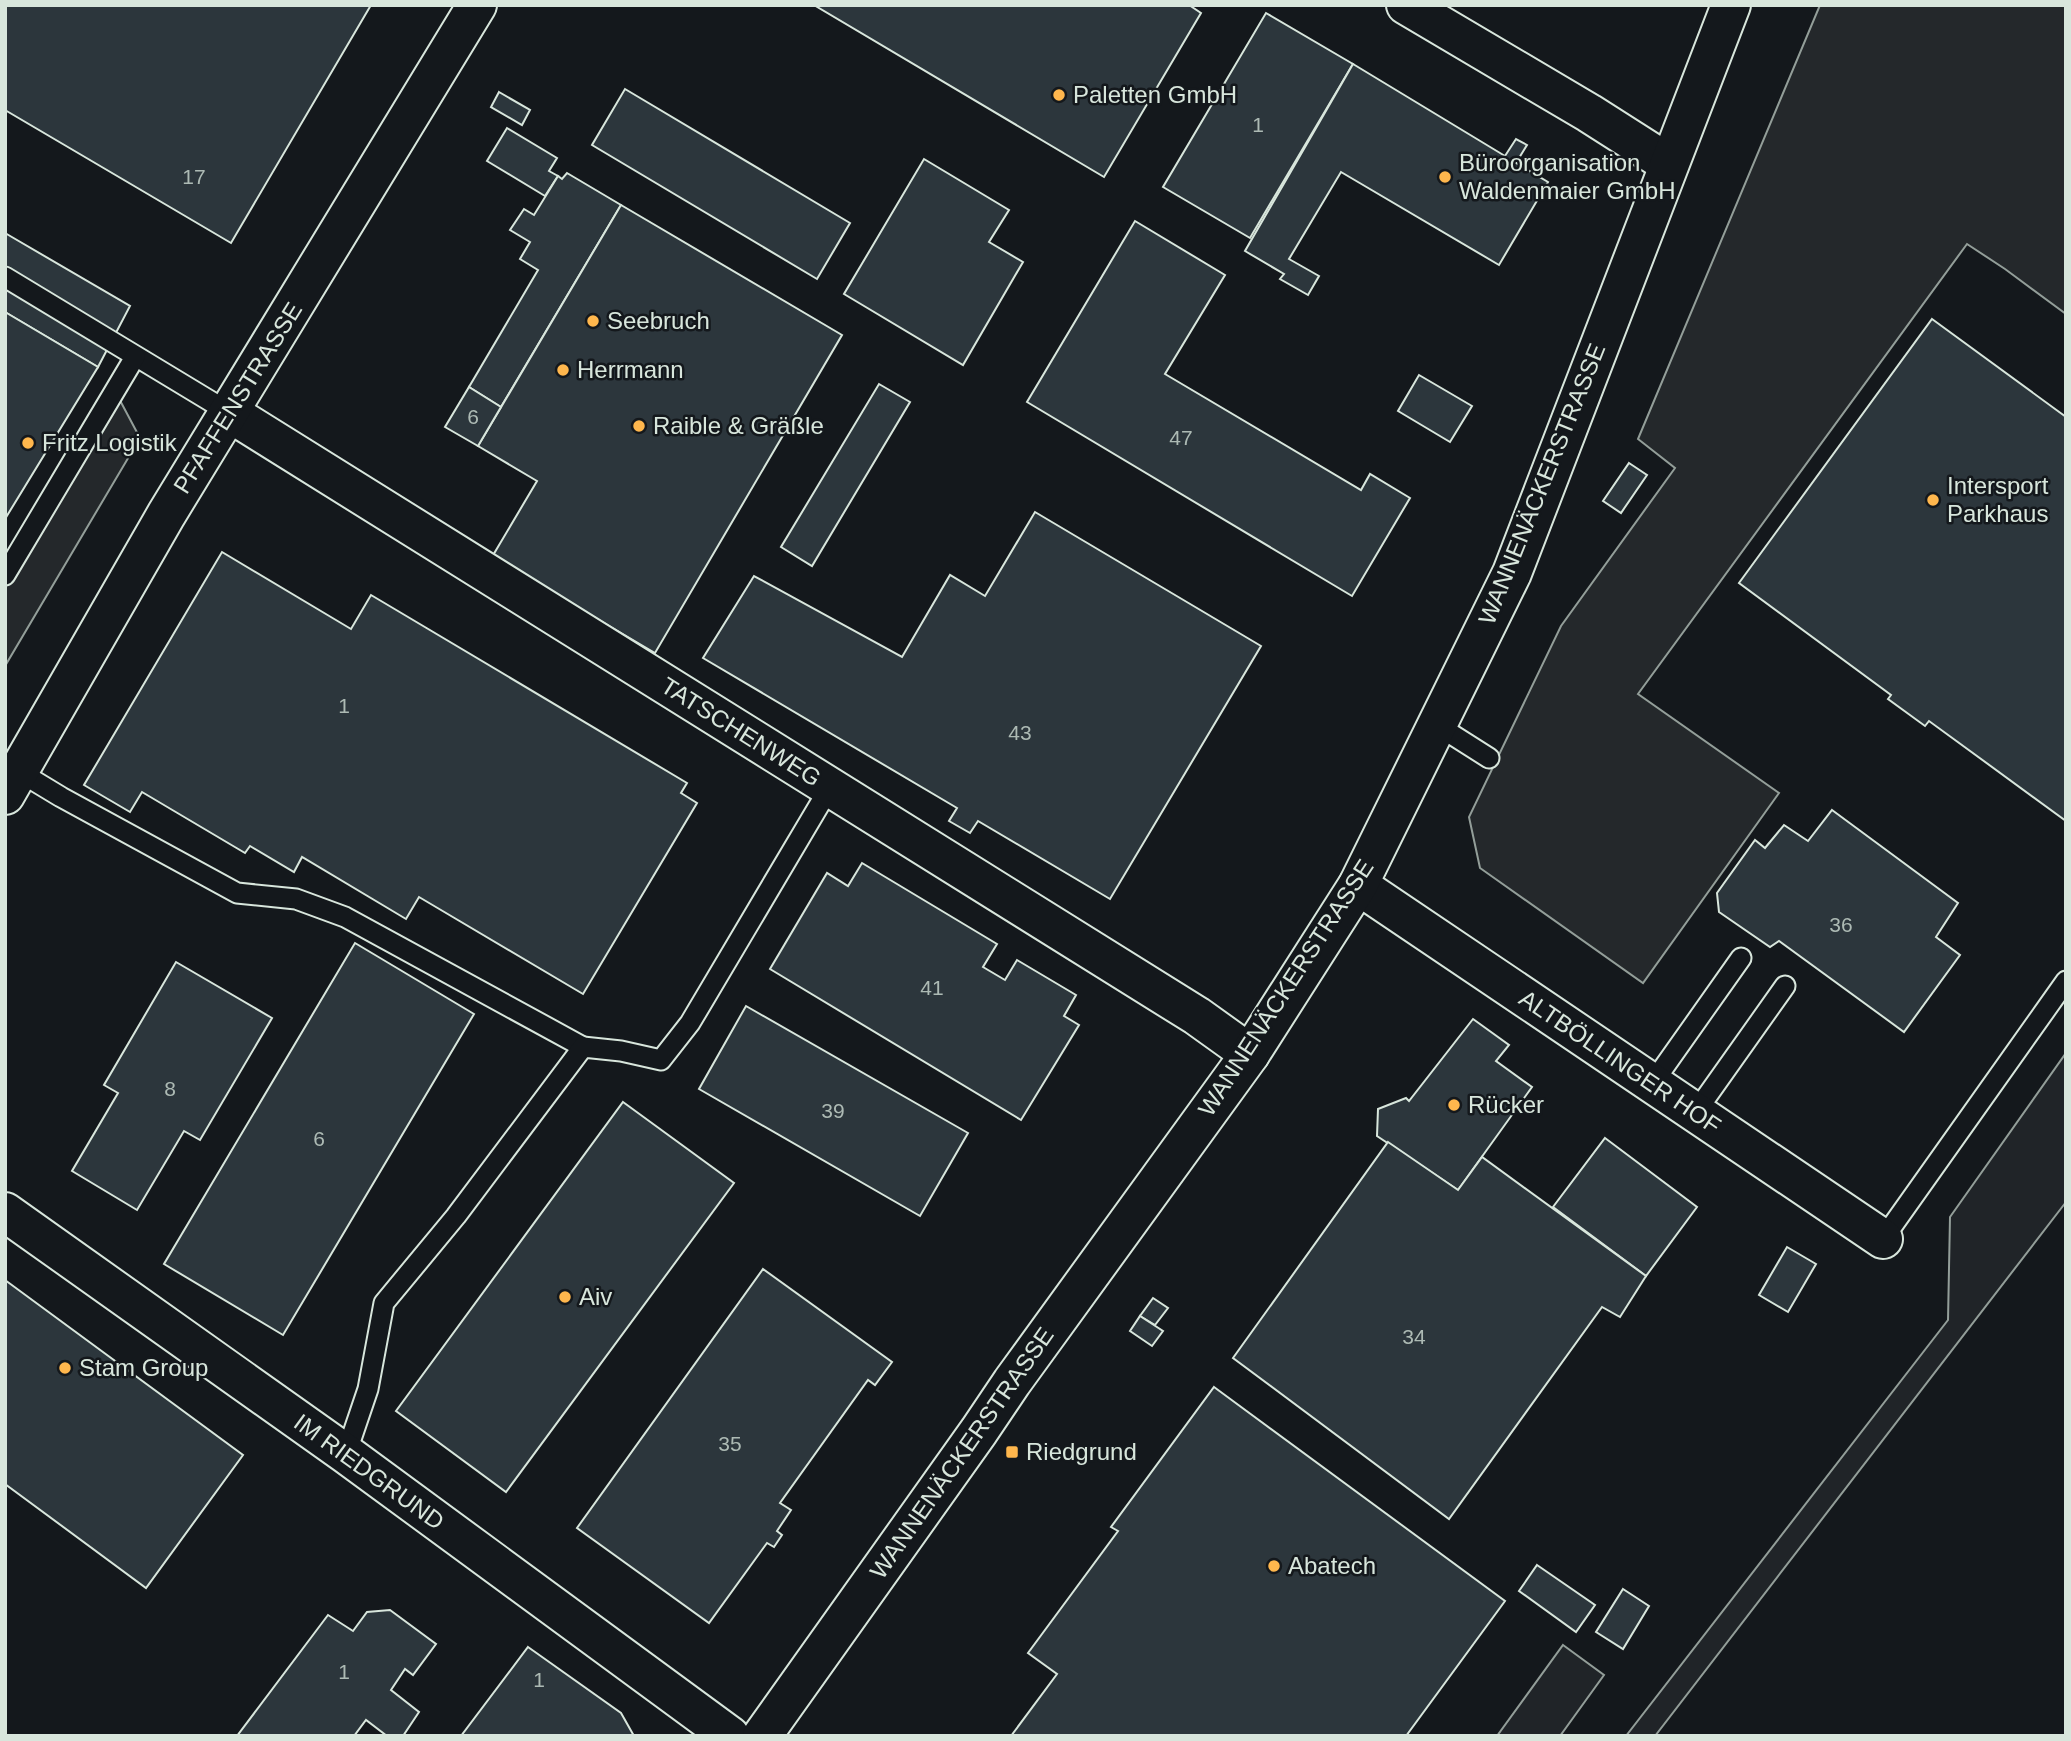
<svg xmlns="http://www.w3.org/2000/svg" width="2071" height="1741" viewBox="0 0 2071 1741" font-family="Helvetica,sans-serif">
<rect width="100%" height="100%" fill="#14181c"/>
<g fill="#202428" stroke="#939e99" stroke-width="2">
<path d="M2066 1053V1202L1655 1736H1626L1948 1320 1950 1217Z"/>
<path d="M1563 1645 1604 1675 1560 1736H1497Z"/>
</g>
<g fill="#24282b" stroke="#939e99" stroke-width="2">
<path d="M1820 5H2066V314L2005 269 1967 244 1638 694 1779 793 1643 983 1480 868 1469 817 1561 626 1675 468 1638 439Z"/>
<path d="M115 391 140 438 5 666V575Z"/>
</g>
<g fill="#2c363c" stroke="#d8e6dc" stroke-width="2">
<path d="M5 5H371L231 243 5 110Z"/>
<path d="M814 5H1189L1201 13 1104 177Z"/>
<path d="M1266 13 1353 64 1250 238 1163 187Z"/>
<path d="M1353 64 1505 156 1516 139 1527 145 1516 163 1548 182 1499 265 1341 172 1289 259 1319 276 1308 295 1280 279 1284 274 1245 251Z"/>
<path d="M625 89 850 223 817 279 592 145Z"/>
<path d="M499 92 530 110 522 125 491 107Z"/>
<path d="M507 128 557 158 549 171 558 176 545 196 487 161Z"/>
<path d="M924 159 1009 210 989 242 1023 262 963 365 844 294Z"/>
<path d="M567 173 621 205 501 407 469 387 538 270 520 259 530 242 510 230 524 209 534 215 558 176 562 179Z"/>
<path d="M621 205 842 335 655 653 492 557 537 481 478 446Z"/>
<path d="M1135 221 1225 275 1165 374 1361 490 1370 474 1410 498 1352 596 1027 402Z"/>
<path d="M5 233 130 306 98 367 5 312Z"/>
<path d="M5 312 98 367 5 519Z"/>
<path d="M1932 319 2066 417V821L1929 721 1925 726 1888 699 1891 695 1739 583Z"/>
<path d="M1419 375 1472 406 1450 442 1398 411Z"/>
<path d="M879 384 910 402 812 566 781 547Z"/>
<path d="M469 387 501 407 478 446 445 427Z"/>
<path d="M1629 463 1647 475 1621 513 1603 501Z"/>
<path d="M1035 512 1261 646 1110 899 978 821 970 833 949 821 957 808 703 658 754 576 902 657 950 575 985 596Z"/>
<path d="M222 552 351 629 371 595 687 783 681 793 697 803 583 994 419 897 406 919 302 857 294 872 250 846 245 853 142 792 130 812 84 785Z"/>
<path d="M1832 810 1958 903 1936 937 1960 955 1904 1032 1779 941 1770 947 1719 912 1717 893 1755 840 1765 848 1784 825 1808 841Z"/>
<path d="M862 863 997 944 983 967 1005 980 1017 960 1076 995 1064 1016 1079 1025 1021 1120 770 969 827 873 848 886Z"/>
<path d="M355 943 474 1014 283 1335 164 1264Z"/>
<path d="M176 962 272 1018 200 1140 184 1131 137 1210 72 1171 118 1093 104 1085Z"/>
<path d="M746 1006 968 1133 920 1216 699 1089Z"/>
<path d="M1473 1019 1509 1045 1496 1061 1532 1087 1458 1190 1377 1136 1378 1109 1406 1098 1409 1101Z"/>
<path d="M623 1102 734 1183 506 1492 396 1411Z"/>
<path d="M1605 1138 1697 1207 1646 1276 1553 1207Z"/>
<path d="M1388 1142 1458 1190 1482 1157 1646 1276 1620 1317 1602 1307 1449 1519 1233 1358Z"/>
<path d="M1787 1247 1816 1264 1788 1312 1759 1295Z"/>
<path d="M763 1269 892 1362 875 1385 868 1380 780 1503 791 1510 777 1531 782 1535 774 1547 767 1543 709 1623 577 1528Z"/>
<path d="M5 1280 243 1455 146 1588 5 1484Z"/>
<path d="M1153 1298 1168 1308 1155 1325 1140 1316Z"/>
<path d="M1140 1316 1163 1331 1152 1346 1130 1331Z"/>
<path d="M1214 1387 1505 1601 1406 1736H1011L1057 1674 1028 1653 1118 1531 1111 1527Z"/>
<path d="M1537 1565 1595 1605 1576 1632 1519 1591Z"/>
<path d="M1623 1589 1649 1606 1623 1649 1596 1632Z"/>
<path d="M390 1610 436 1644 413 1675 405 1669 391 1690 419 1712 403 1736H387L366 1720 354 1736H237L328 1615 353 1631 367 1612Z"/>
<path d="M528 1647 621 1713 634 1736H461Z"/>
</g>
<g fill="none" stroke-linecap="round" stroke-linejoin="round">
<g stroke="#d8e6dc" stroke-width="23">
<g id="service">
<path d="M5 277 230 413"/>
<path d="M5 575 135 357"/>
<path d="M1437 725 1489 758"/>
<path d="M18 771 61 797 237 893 296 899 345 917 583 1047"/>
<path d="M1652 1084 1741 958"/>
<path d="M1695 1113 1785 986"/>
<path d="M1883 1239 2066 981"/>
<path d="M346 1454 368 1389 384 1303 456 1216 583 1047 621 1051 661 1060 690 1023 830 787"/>
</g>
</g>
<g stroke="#d8e6dc" stroke-width="42">
<g id="minor">
<path d="M1406 5 1589 113 1669 164"/>
<path d="M230 413 1197 1016 1250 1054"/>
<path d="M5 795 166 515 477 5"/>
<path d="M1358 885 1883 1239"/>
<path d="M5 1212 346 1454 730 1736"/>
</g>
</g>
<g stroke="#d8e6dc" stroke-width="42">
<path id="tertiary" d="M762 1736 979 1431 1012 1382 1250 1054 1358 885 1512 573 1731 5"/>
</g>
<use href="#service" stroke="#14181c" stroke-width="19"/>
<use href="#minor" stroke="#14181c" stroke-width="38"/>
<use href="#tertiary" stroke="#14181c" stroke-width="38"/>
</g>
<g fill="#ffb74d" stroke="#14181c" stroke-width="2.5">
<circle cx="1059" cy="95" r="7"/>
<circle cx="1445" cy="177" r="7"/>
<circle cx="593" cy="321" r="7"/>
<circle cx="563" cy="370" r="7"/>
<circle cx="639" cy="426" r="7"/>
<circle cx="28" cy="443" r="7"/>
<circle cx="1933" cy="500" r="7"/>
<circle cx="1454" cy="1105" r="7"/>
<circle cx="565" cy="1297" r="7"/>
<circle cx="65" cy="1368" r="7"/>
<rect x="1005" y="1445" width="14" height="14" rx="3.5"/>
<circle cx="1274" cy="1566" r="7"/>
</g>
<g text-anchor="middle" stroke-width="5" stroke-linejoin="round" paint-order="stroke">
<g font-size="21" fill="#adbab4">
<text x="1258" y="132">1</text>
<text x="194" y="184">17</text>
<text x="473" y="424">6</text>
<text x="1181" y="445">47</text>
<text x="344" y="713">1</text>
<text x="1020" y="740">43</text>
<text x="1841" y="932">36</text>
<text x="932" y="995">41</text>
<text x="170" y="1096">8</text>
<text x="833" y="1118">39</text>
<text x="319" y="1146">6</text>
<text x="1414" y="1344">34</text>
<text x="730" y="1451">35</text>
<text x="344" y="1679">1</text>
<text x="539" y="1687">1</text>
</g>
<g font-size="24" fill="#d8e6dc" stroke="#14181c" text-anchor="start">
<text x="1073" y="103">Paletten GmbH</text>
<text x="1459" y="171">Büroorganisation<tspan x="1459" dy="28">Waldenmaier GmbH</tspan></text>
<text x="607" y="329">Seebruch</text>
<text x="577" y="378">Herrmann</text>
<text x="653" y="434">Raible &amp; Gräßle</text>
<text x="42" y="451">Fritz Logistik</text>
<text x="1947" y="494">Intersport<tspan x="1947" dy="28">Parkhaus</tspan></text>
<text x="1468" y="1113">Rücker</text>
<text x="579" y="1305">Aiv</text>
<text x="79" y="1376">Stam Group</text>
<text x="1026" y="1460">Riedgrund</text>
<text x="1288" y="1574">Abatech</text>
</g>
<g font-size="24" fill="#d8e6dc" stroke="#14181c">
<text transform="translate(238 398) rotate(-58)" y="8">PFAFFENSTRASSE</text>
<text transform="translate(1542 484) rotate(-68)" y="8">WANNENÄCKERSTRASSE</text>
<text transform="translate(741 732) rotate(32)" y="8">TATSCHENWEG</text>
<text transform="translate(1286 988) rotate(-57)" y="8">WANNENÄCKERSTRASSE</text>
<text transform="translate(1620 1062) rotate(34)" y="8">ALTBÖLLINGER HOF</text>
<text transform="translate(962 1453) rotate(-55)" y="8">WANNENÄCKERSTRASSE</text>
<text transform="translate(369 1472) rotate(36)" y="8">IM RIEDGRUND</text>
</g>
</g>
<rect width="2071" height="1741" fill="none" stroke="#d8e6dc" stroke-width="14"/>
</svg>
